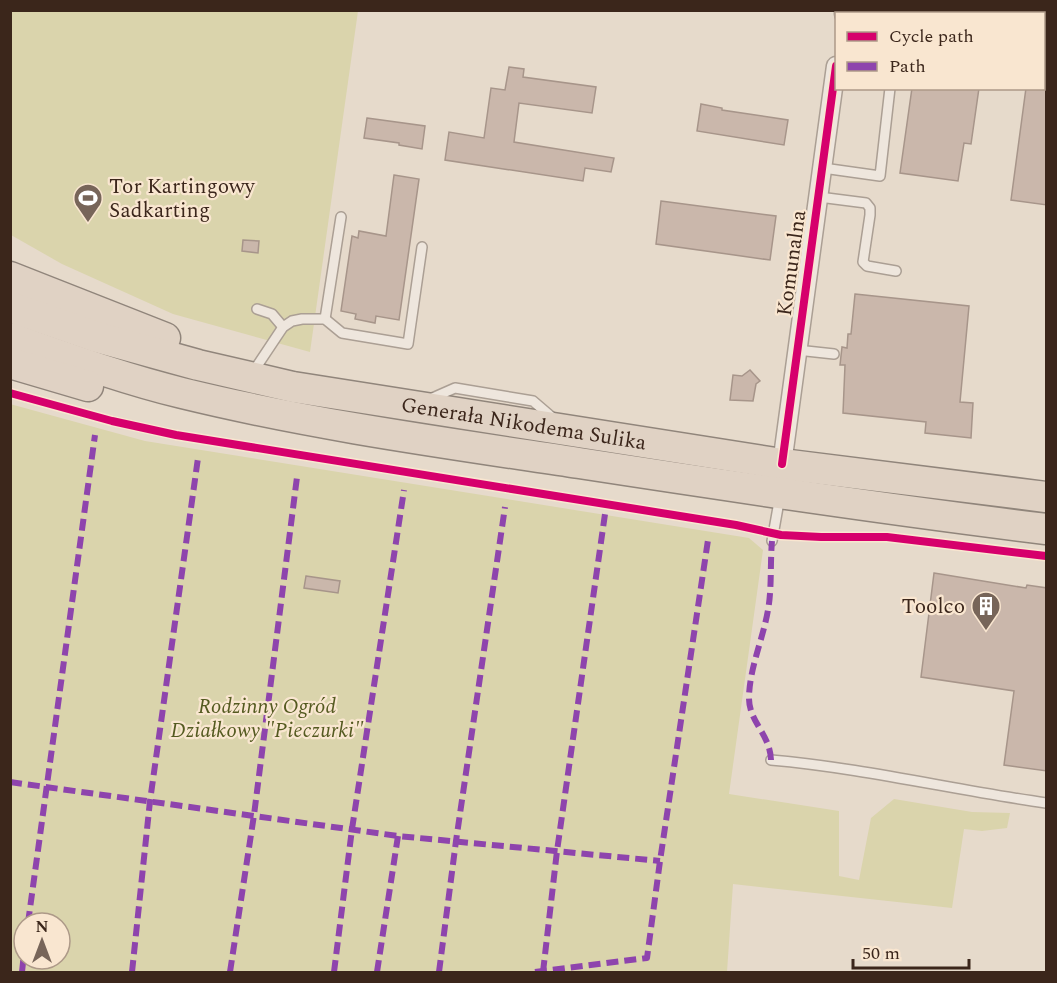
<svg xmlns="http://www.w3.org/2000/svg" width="1057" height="983" viewBox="0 0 1057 983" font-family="Spectral,serif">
<rect width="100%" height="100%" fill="#e6dacb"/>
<g fill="#dad4ac" fill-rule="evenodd">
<path d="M11 11H358L310 352 173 314 62 264 11 235Z"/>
<path d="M10 404 145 441 749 538 763 550 729 794 839 811V876L859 880 871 818 894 799 972 812 1010 813 1007 828 982 831 964 829 952 908 733 884 727 972H11ZM24 923H60V959H24Z"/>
</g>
<g fill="#cab7ab" stroke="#a7958a" stroke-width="1.5">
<path d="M509 67 524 69 523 77 596 87 592 113 519 103 514 142 614 158 611 172 585 168 583 181 445 160 449 132 484 138 491 88 505 90Z"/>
<path d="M912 88H979L971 144 964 143 958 181 900 173Z"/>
<path d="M1026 88H1047V205L1011 200Z"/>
<path d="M701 104 722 108V110L788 120 784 145 697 131Z"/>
<path d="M367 118 425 126 422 149 399 145V143L364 138Z"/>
<path d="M394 175 419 179 399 320 376 316 375 323 355 319 356 314 341 311 352 236 358 238 359 231 386 236Z"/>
<path d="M661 201 776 216 770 260 656 244Z"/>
<path d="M243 240 259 241 258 253 242 251Z"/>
<path d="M855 294 969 306 960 402 973 403 971 438 925 433 926 422 843 413 845 365H840L842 347 847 348 848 334H851Z"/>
<path d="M750 370 760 381 756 384 753 401 730 400 733 375 742 376Z"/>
<path d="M934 573 1026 588 1027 585 1047 588V771L1004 765 1014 691 921 677Z"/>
<path d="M306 576 340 581 338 593 304 588Z"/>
</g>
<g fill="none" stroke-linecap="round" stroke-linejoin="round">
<g stroke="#ab9f94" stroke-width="12">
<g id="service">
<path d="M900 14V10"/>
<path d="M823 168 880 176 890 88"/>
<path d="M819 197 866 203 870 208V215L863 262 867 266 896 271"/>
<path d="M257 309 272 314 283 327"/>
<path d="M325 319 341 217"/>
<path d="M797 350 834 354"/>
<path d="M257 366 283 327 292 321 302 319H325L342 333 408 344 422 247"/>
<path d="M430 399 455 388 533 401 554 419"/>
<path d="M772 541 780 496"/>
<path d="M771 760C863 768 954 790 1046 803"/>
</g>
</g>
<g stroke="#ab9f94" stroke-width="21">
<g id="minor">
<path d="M844 14V10"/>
<path d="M782 464 836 66"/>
</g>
</g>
<g stroke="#90857b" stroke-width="33">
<g id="trunk">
<path d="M10 277 165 338"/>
<path id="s1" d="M10 307 97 337 198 365 293 387 782 464 1046 497"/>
<path d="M10 338C67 358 124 379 182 393 313 425 446 443 579 463 735 487 890 510 1046 529"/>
<path d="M10 363 88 386"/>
</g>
</g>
<use href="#service" stroke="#eee6dd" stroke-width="9"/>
<use href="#minor" stroke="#eee6dd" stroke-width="18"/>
<use href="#trunk" stroke="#e0d2c4" stroke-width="30"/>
<g stroke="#8e44ad" stroke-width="6" stroke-dasharray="12 6" stroke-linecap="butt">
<path d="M771 760C770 733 748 722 749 696 750 667 763 639 768 610 772 588 770 564 772 541"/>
<path d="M10 782 398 836 660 861"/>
<path d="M28 923 95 435"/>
<path d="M22 972 24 953"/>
<path d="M132 972 150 801 198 458"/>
<path d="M230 972 254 815 297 477"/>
<path d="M334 972 352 829 404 490"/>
<path d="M377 972 398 836"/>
<path d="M439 972 456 841 505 507"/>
<path d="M535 972 647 958 660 861 708 540"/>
<path d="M543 972 557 851 605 514"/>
</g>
<g stroke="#f9e6d0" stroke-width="11">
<g id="cycleway">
<path d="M10 393 112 421 176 435 736 525 781 535 821 537H887L1046 556"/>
<path d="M782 464 836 66"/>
</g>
</g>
<use href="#cycleway" stroke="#d6006c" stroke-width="8"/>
</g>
<defs>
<g id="stadium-pin" transform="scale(1.5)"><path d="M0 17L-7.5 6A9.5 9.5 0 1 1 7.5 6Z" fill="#776559" stroke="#f9e6d0"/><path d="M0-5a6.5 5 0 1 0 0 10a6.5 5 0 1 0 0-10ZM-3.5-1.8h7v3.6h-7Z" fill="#fff"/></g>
<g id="building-pin" transform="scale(1.5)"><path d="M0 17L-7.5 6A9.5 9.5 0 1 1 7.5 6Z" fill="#776559" stroke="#f9e6d0"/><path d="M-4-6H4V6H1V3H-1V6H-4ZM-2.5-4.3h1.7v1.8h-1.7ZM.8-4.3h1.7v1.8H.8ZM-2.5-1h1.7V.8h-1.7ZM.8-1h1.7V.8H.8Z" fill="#fff"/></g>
</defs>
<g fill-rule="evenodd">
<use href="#stadium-pin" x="88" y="198"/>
<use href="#building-pin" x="986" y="606"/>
</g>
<g text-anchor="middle" stroke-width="4.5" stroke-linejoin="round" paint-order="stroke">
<g font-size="21" fill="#3b261b" stroke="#f9e6d0" text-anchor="start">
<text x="109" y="193">Tor Kartingowy<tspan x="109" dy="24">Sadkarting</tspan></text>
<text x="965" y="613" text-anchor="end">Toolco</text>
</g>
<g font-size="21" fill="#3b261b" stroke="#f9e6d0">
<text transform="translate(791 263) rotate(-82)" y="7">Komunalna</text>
<text dy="7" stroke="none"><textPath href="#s1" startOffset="528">Generała Nikodema Sulika</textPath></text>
</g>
<g font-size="21" font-style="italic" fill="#545a20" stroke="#f9e6d0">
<text x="267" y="713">Rodzinny Ogród<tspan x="267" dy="24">Działkowy "Pieczurki"</tspan></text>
</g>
</g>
<rect width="1057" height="983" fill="none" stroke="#3b261b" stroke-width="24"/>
<rect x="835" y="12" width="210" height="78" fill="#f9e6d0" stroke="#ad9988" stroke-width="1.5"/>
<rect x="847" y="32" width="30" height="9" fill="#d6006c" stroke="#ad9988" stroke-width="1.5"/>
<text x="889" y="42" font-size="18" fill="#3b261b">Cycle path</text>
<rect x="847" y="62" width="30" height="9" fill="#8e44ad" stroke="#ad9988" stroke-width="1.5"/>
<text x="889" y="72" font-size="18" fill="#3b261b">Path</text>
<g transform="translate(42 941)"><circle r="28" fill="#f9e6d0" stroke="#ad9988" stroke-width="1.5"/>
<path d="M0-4.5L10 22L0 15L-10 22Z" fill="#776559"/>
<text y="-9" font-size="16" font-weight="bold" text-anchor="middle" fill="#3b261b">N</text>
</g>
<path d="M853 959v9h116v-9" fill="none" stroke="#3b261b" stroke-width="3"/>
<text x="862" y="959" font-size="18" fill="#3b261b" stroke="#f9e6d0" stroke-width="4.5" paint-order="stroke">50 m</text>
</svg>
